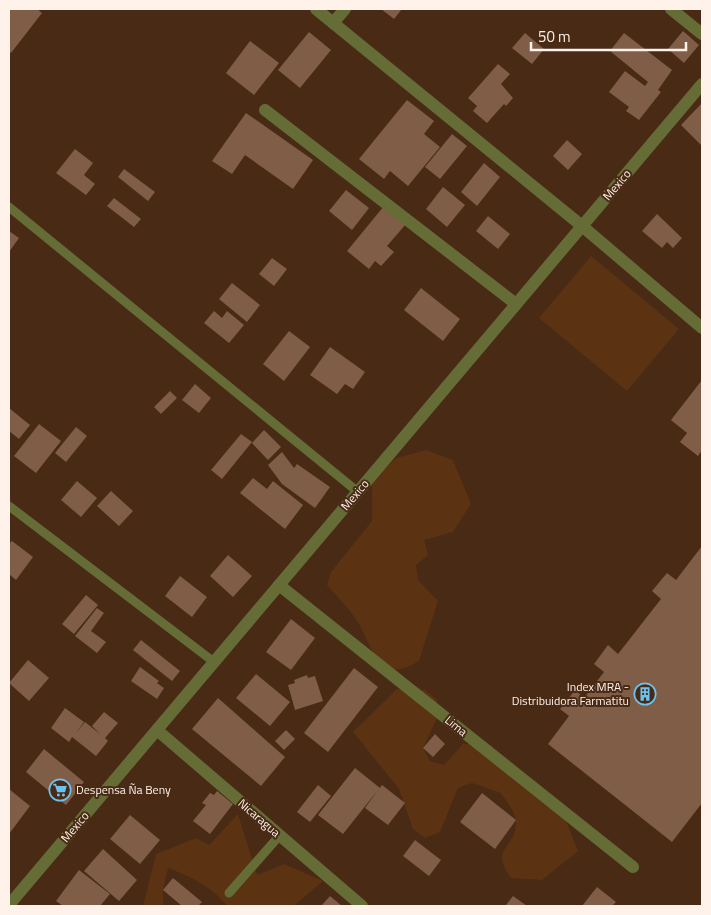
<svg xmlns="http://www.w3.org/2000/svg" width="711" height="915" viewBox="0 0 711 915" font-family="'Titillium Web',sans-serif">
<rect width="100%" height="100%" fill="#482a15"/>
<g fill="#5b3212">
<path d="M591 256 679 329 627 391 539 318Z"/>
<path d="M426 450 453 460 471 504 453 532 424 540 428 555 416 565 418 580 438 601 419 661C378 686 374 649 357 621 350 609 337 597 327 585L331 572 372 521V479L396 458Z"/>
<path d="M397 689 425 690 437 700 438 716 423 748 430 761 444 765 463 744 491 745 519 778 565 818 578 851 542 880 511 878C488 847 517 849 516 821 516 813 506 801 501 793L472 783 458 788 440 832 425 838 413 829 399 789 353 732Z"/>
<path d="M238 814 257 875 284 864 323 881 294 906H227C215 889 188 875 168 868L163 890V905L143 906 156 854 196 838 209 845Z"/>
</g>
<g fill="#7f5d47">
<path d="M9 9H37L42 13 11 53 9 51Z"/>
<path d="M381 9H402L394 19Z"/>
<path d="M683 31 699 45 684 63 668 49Z"/>
<path d="M309 32 331 50 300 88 278 70Z"/>
<path d="M525 33 544 49 532 64 512 48Z"/>
<path d="M624 33 672 70 658 90 661 92 639 120 626 111 629 107 609 92 625 71 645 86 648 82 610 51Z"/>
<path d="M250 41 279 63 254 95 226 73Z"/>
<path d="M498 64 510 74 501 84 513 98 506 106 504 104 487 123 473 111 477 106 468 98Z"/>
<path d="M407 100 434 121 424 134 440 147 408 186 390 171 384 179 359 159Z"/>
<path d="M702 103V144L701 145 681 125Z"/>
<path d="M246 113 313 160 293 189 245 155 232 174 212 161Z"/>
<path d="M452 134 467 146 440 179 425 167Z"/>
<path d="M567 140 582 154 568 170 553 156Z"/>
<path d="M75 149 93 163 84 175 95 184 86 195 56 173Z"/>
<path d="M484 163 500 177 477 206 461 192Z"/>
<path d="M124 169 155 192 148 201 118 177Z"/>
<path d="M443 187 465 205 447 227 426 209Z"/>
<path d="M346 190 369 208 352 230 329 211Z"/>
<path d="M114 198 141 219 134 227 107 206Z"/>
<path d="M384 206 406 224 387 246 394 252 381 266 375 261 369 269 347 251Z"/>
<path d="M657 214 682 238 673 248 667 242 662 248 642 231Z"/>
<path d="M488 216 510 234 498 249 476 231Z"/>
<path d="M9 231 19 238 9 252Z"/>
<path d="M272 258 287 269 274 286 259 274Z"/>
<path d="M232 283 260 305 247 322 219 299Z"/>
<path d="M421 288 460 319 443 341 404 310Z"/>
<path d="M214 311 222 318 227 311 244 325 229 343 204 323Z"/>
<path d="M289 331 310 347 284 381 263 364Z"/>
<path d="M330 347 365 372 353 389 345 384 337 394 310 375Z"/>
<path d="M702 380V450L698 456 680 442 687 433 671 420Z"/>
<path d="M195 384 211 398 199 413 182 400Z"/>
<path d="M170 391 177 398 161 414 154 407Z"/>
<path d="M9 408 30 425 19 439 9 431Z"/>
<path d="M39 424 61 441 36 473 14 456Z"/>
<path d="M76 427 87 436 66 462 55 453Z"/>
<path d="M264 430 281 447 268 460 252 443Z"/>
<path d="M241 434 252 442 222 479 211 470Z"/>
<path d="M282 452 294 468 297 464 330 487 315 508 282 484 268 465Z"/>
<path d="M253 478 267 489 273 481 303 505 285 529 240 493Z"/>
<path d="M77 481 97 498 81 517 61 500Z"/>
<path d="M111 491 133 511 119 526 97 506Z"/>
<path d="M12 541 33 557 16 580 9 574V544Z"/>
<path d="M702 546V803L672 842 548 744 569 716 560 709 575 690 584 698 604 672 594 664 608 645 618 654 661 599 652 591 667 573 676 580Z"/>
<path d="M228 555 252 576 233 597 210 576Z"/>
<path d="M180 576 207 597 192 617 165 596Z"/>
<path d="M86 595 98 605 74 634 62 624Z"/>
<path d="M97 608 104 613 91 631 106 642 97 653 75 636Z"/>
<path d="M291 619 315 638 291 670 266 652Z"/>
<path d="M141 640 180 671 172 681 133 650Z"/>
<path d="M28 660 49 678 29 701 9 683Z"/>
<path d="M140 667 159 681 157 683 164 688 157 699 131 681Z"/>
<path d="M354 668 378 687 328 752 304 733Z"/>
<path d="M256 674 290 702 270 726 236 698Z"/>
<path d="M307 675 308 678 315 676 323 701 295 710 288 685 295 683 294 680Z"/>
<path d="M218 698 285 757 261 786 192 729Z"/>
<path d="M65 708 84 722 76 733 85 722 100 734 92 726 104 712 118 723 105 738 108 741 96 756 72 737 69 742 51 728Z"/>
<path d="M286 730 295 739 284 750 275 741Z"/>
<path d="M435 734 445 744 433 757 423 748Z"/>
<path d="M44 749 84 782 66 805 26 772Z"/>
<path d="M355 768 380 788 382 785 405 803 388 825 365 808 378 790 343 834 318 815Z"/>
<path d="M318 785 331 796 310 822 297 812Z"/>
<path d="M9 789 30 806 9 834Z"/>
<path d="M217 791 233 804 210 834 193 821 206 805 202 803 210 793 214 795Z"/>
<path d="M482 793 516 820 495 849 460 822Z"/>
<path d="M130 815 160 840 140 864 110 839Z"/>
<path d="M415 840 441 860 429 876 403 856Z"/>
<path d="M103 849 137 880 119 901 84 871Z"/>
<path d="M79 870 110 894 100 906H63L56 901Z"/>
<path d="M173 878 202 902 198 906H182L163 890Z"/>
<path d="M597 887 616 902 612 906H582Z"/>
<path d="M330 896 342 906H321Z"/>
<path d="M513 896 527 906 506 905Z"/>
</g>
<g fill="none" stroke-linecap="round" stroke-linejoin="round">
<g stroke="#656c35" stroke-width="9">
<path d="M9 207 358 492"/>
<path d="M9 506 214 662"/>
<path d="M229 893 280 835"/>
</g>
<g stroke="#656c35" stroke-width="12">
<path d="M316 9 582 226 702 328"/>
<path d="M671 9 702 34"/>
<path d="M333 23 345 9"/>
<path d="M265 110 516 304"/>
<path d="M279 585 633 867"/>
<path d="M157 730 362 906"/>
<path d="M9 905 702 84"/>
</g>
</g>
<defs>
<g id="building-ring" transform="scale(1.125)"><circle r="9.5" fill="#482a15" stroke="#6cc3f2" stroke-width="1.5"/><path d="M-4-6H4V6H1V3H-1V6H-4ZM-2.5-4.3h1.7v1.8h-1.7ZM.8-4.3h1.7v1.8H.8ZM-2.5-1h1.7V.8h-1.7ZM.8-1h1.7V.8H.8Z" fill="#6cc3f2"/></g>
<g id="supermarket-ring" transform="scale(1.125)"><circle r="9.5" fill="#482a15" stroke="#6cc3f2" stroke-width="1.5"/><path d="M-6-5.5h2.5l.6 2H6L4.5 2H-2.5L-4.4-4H-6ZM-1.5 3.2a1.3 1.3 0 1 0 .1 0ZM3 3.2a1.3 1.3 0 1 0 .1 0Z" fill="#6cc3f2"/></g>
</defs>
<g fill-rule="evenodd">
<use href="#building-ring" x="645" y="694"/>
<use href="#supermarket-ring" x="60" y="790"/>
</g>
<g text-anchor="middle" stroke-width="4" stroke-linejoin="round" paint-order="stroke">
<g font-size="12" fill="#fef2eb" stroke="#482a15">
<text transform="translate(617 185) rotate(-50)" y="4">Mexico</text>
<text transform="translate(355 495) rotate(-50)" y="4">Mexico</text>
<text transform="translate(456 726) rotate(39)" y="4">Lima</text>
<text transform="translate(259 818) rotate(41)" y="4">Nicaragua</text>
<text transform="translate(75 827) rotate(-50)" y="4">Mexico</text>
</g>
<g font-size="12" fill="#fef2eb" stroke="#482a15" text-anchor="end">
<text x="629" y="691">Index MRA -<tspan x="629" dy="14">Distribuidora Farmatitu</tspan></text>
<text x="76" y="794" text-anchor="start">Despensa Ña Beny</text>
</g>
</g>
<rect width="711" height="915" fill="none" stroke="#fef2eb" stroke-width="20"/>
<path d="M531 42v8h155v-8" fill="none" stroke="#fef2eb" stroke-width="2.5"/>
<text x="538" y="42" font-size="15" fill="#fef2eb" stroke="#482a15" stroke-width="4" paint-order="stroke">50 m</text>
</svg>
